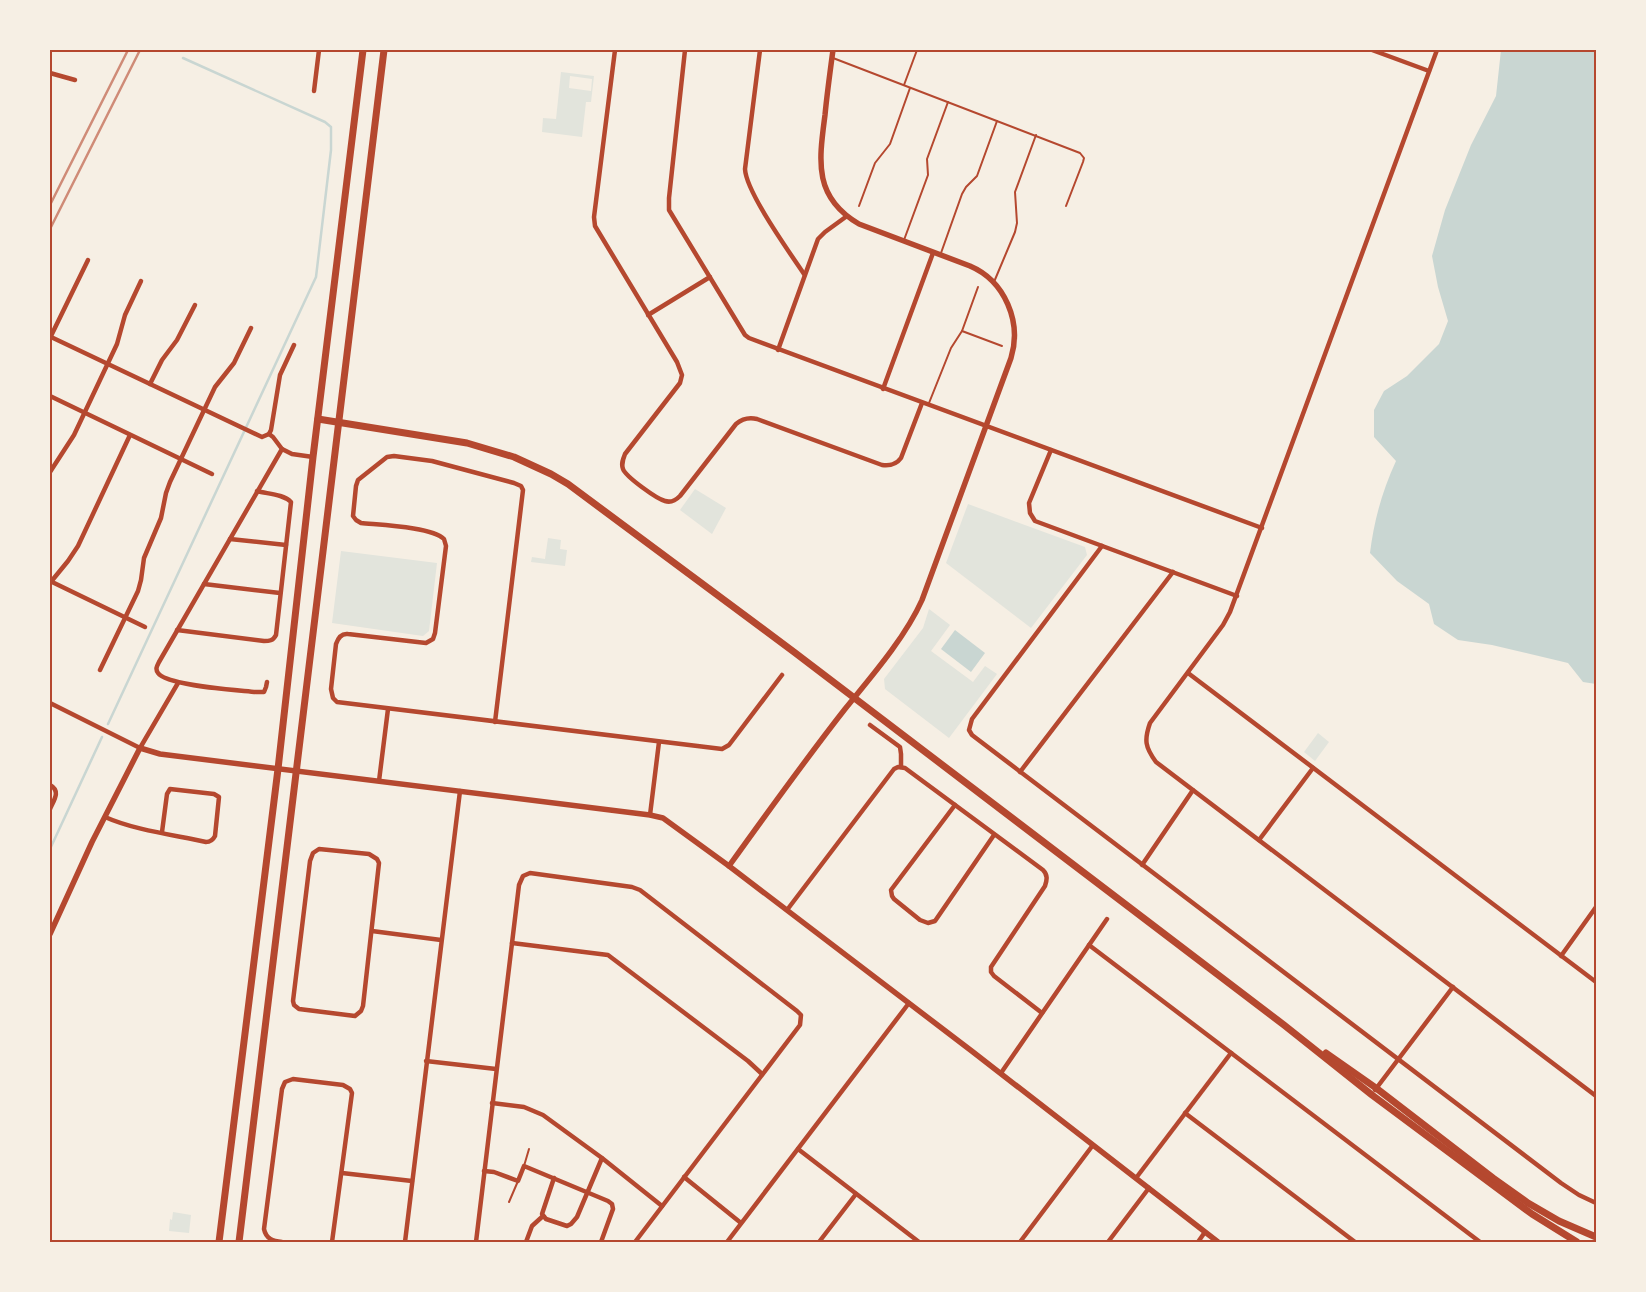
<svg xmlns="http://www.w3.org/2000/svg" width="1646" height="1292" viewBox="0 0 1646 1292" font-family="'Golos Text',sans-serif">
<rect width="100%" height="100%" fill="#f6efe4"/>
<g fill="#e2e4dc" fill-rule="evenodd">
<path d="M561 72 594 76 591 102H586L582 137 542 132 543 118 556 119ZM570 76 592 79 591 91 569 88Z"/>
<path d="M695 489 726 508 712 534 680 510Z"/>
<path d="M968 504 1085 547 1087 555 1031 628 946 563Z"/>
<path d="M548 538 561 540 560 549 567 550 565 566 531 562 532 557 545 559Z"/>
<path d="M341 551 437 563 429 631 423 636 332 623Z"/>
<path d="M929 609 950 625 931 651 973 682 985 666 997 674 949 738 885 689 884 679 923 628Z"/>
<path d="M1318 733 1329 742 1315 761 1304 752Z"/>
<path d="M173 1212 191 1215 189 1233 169 1231 170 1219 172 1220Z"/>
</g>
<g fill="#c9d6d2">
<path d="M1501 50H1596V684L1583 682 1568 663 1492 645 1458 640 1434 624 1429 604 1397 581 1370 553C1374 521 1382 491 1396 461L1374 437V410L1384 391 1407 376 1439 344 1448 321 1438 287 1432 256 1445 210 1471 145 1496 96Z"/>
<path d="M955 630 985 653 971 672 941 649Z"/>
</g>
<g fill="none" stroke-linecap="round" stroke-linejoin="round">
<g stroke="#c9d6d2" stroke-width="2.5">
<path d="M108 724 316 277 331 150V127L325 122 183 58"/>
<path d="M50 849 102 737"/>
</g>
<g stroke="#b5482f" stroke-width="2">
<path d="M833 58 1080 153 1084 158 1083 162 1066 206"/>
<path d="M904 85 917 50"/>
<path d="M859 206 875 163 890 144 910 88"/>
<path d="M904 240 928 175 927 159 948 102"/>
<path d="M941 253 962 194 966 187 977 176 997 121"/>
<path d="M994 282 1015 232 1017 223 1015 192 1036 135"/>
<path d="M962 331 1002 346"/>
<path d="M929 403 951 348 962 331 978 287"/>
<path d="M524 1166 529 1149"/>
<path d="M509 1202 518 1181"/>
</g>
<g stroke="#b5482f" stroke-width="4.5">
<path d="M615 50 594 217 595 226 677 362 682 375 680 383 625 454C623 459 621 464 623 469 626 477 657 499 665 501 671 503 676 500 680 496L736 424C743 418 749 417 757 419L882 465C890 466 896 465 901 458L922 403"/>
<path d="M685 50 669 198V210L745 335 749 338 1262 528"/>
<path d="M760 50 745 169C746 192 790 253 804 274"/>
<path d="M1372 50 1429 71"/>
<path d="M1437 50 1230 612 1223 625 1150 723C1144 740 1145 747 1156 762L1596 1096"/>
<path d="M50 73 75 80"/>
<path d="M314 91 319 50"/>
<path d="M648 315 710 277"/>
<path d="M51 337 262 437 269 434 271 430 280 375 294 345"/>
<path d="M50 338 88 260"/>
<path d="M778 350 818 239 825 232 847 216"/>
<path d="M150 384 162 360 177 340 195 305"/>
<path d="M883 389 933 253"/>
<path d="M50 396 212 474"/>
<path d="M282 449 292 454 313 457"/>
<path d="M1051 450 1029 503 1030 513 1035 521 1237 596"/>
<path d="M50 472 74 435 117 344 125 315 141 281"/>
<path d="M230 539 286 545"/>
<path d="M1102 546 972 719 969 730 972 735 1561 1183 1579 1195 1596 1203"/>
<path d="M50 581 145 627"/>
<path d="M50 583 68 561 78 546 130 435"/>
<path d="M204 584 280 593"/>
<path d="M177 630 264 641C269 641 273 641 276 635L291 502C283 494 268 494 257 491"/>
<path d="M100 670 138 591 141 580 144 558 161 518 166 493 170 482 215 387 234 363 251 328"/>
<path d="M1188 673 1596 982"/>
<path d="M267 682 266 687 264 692H256C238 690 167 686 158 673 155 669 157 666 159 662L282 449 273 437 269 434"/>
<path d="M50 703 140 748 178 683"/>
<path d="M495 722 523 490 521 486 514 483 432 461 394 456 387 457 358 480 356 486 353 516 356 520 361 523C380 525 432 527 444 539L446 546 435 633 433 639 426 643 348 634C341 633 338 638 336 644L331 689 333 698 337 702 722 749 729 745 782 675"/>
<path d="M870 725 900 747 901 754V767"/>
<path d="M1020 772 1173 572"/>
<path d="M379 781 388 709"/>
<path d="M50 785C61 791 54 800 50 809"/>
<path d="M955 805 891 890 892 896 894 899 920 920 928 923 935 921 994 835"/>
<path d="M650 815 659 742"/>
<path d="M105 817C134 830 174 835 206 842 211 842 213 840 215 836L219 797 214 794 170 789 167 794 162 832"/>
<path d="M1259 840 1313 768"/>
<path d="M319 849 369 854 377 859 379 863 363 1006 361 1011 355 1016 299 1009 294 1005 293 1001 310 861 313 853Z"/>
<path d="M1142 865 1193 790"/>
<path d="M787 910 894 769 898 767 905 768 1043 870C1048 875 1047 880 1045 886L991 967V972L994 976 1042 1013"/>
<path d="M372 931 441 940"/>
<path d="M512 943 608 955 748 1061 762 1074"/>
<path d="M1089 945 1480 1242"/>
<path d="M1561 956 1596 907"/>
<path d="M426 1061 496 1069"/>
<path d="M1001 1073 1107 919"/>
<path d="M1375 1090 1453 987"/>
<path d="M492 1103 524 1107 543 1115 602 1158 662 1206"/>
<path d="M1185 1113 1355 1242"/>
<path d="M798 1149 919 1242"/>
<path d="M484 1171 494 1172 518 1181 524 1166 608 1201 612 1204 613 1209 601 1242"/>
<path d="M342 1173 412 1181"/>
<path d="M684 1177 741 1223"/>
<path d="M554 1178 542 1214 546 1219 567 1226 571 1224 577 1217 602 1158"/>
<path d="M1136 1178 1231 1053"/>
<path d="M282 1242C273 1241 266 1239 264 1229L282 1089 285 1082 293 1079 343 1085 350 1089 352 1093 332 1242"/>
<path d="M405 1242 460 791"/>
<path d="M476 1242 519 885 523 876 530 873 632 887 640 890 797 1011 801 1015 800 1025 635 1242"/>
<path d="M526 1242 532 1226 543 1216"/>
<path d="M727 1242 909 1003"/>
<path d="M819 1242 856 1194"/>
<path d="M1020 1242 1093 1145"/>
<path d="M1108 1242 1149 1188"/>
<path d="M1198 1242 1205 1232"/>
</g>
<g stroke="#b5482f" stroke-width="5.5">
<path d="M729 866C767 813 805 760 845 709 871 677 905 638 922 600L1011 358C1022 322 1005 281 970 266L859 224C813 197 819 161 825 115 827 94 830 72 833 50"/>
<path d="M50 934 92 842 140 748 160 754 650 815 663 818 729 866 973 1052 1218 1242"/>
</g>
<g stroke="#b5482f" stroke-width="7">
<path d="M318 419 467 443 514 457 551 474 568 484 794 652 1284 1025 1372 1095 1532 1214 1577 1242"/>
<path d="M1326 1053 1376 1088 1493 1178 1528 1203 1559 1221 1596 1237"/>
<path d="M219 1242 278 769 313 457 363 50"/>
<path d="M239 1242 384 50"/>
</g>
<g stroke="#cf8b77" stroke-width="2.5">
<path d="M50 205 128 50"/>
<path d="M50 229 140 50"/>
</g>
</g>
<rect width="1646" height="1292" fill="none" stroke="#f6efe4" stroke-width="102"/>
<rect x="51" y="51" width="1544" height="1190" fill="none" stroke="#b5482f" stroke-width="2"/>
</svg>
